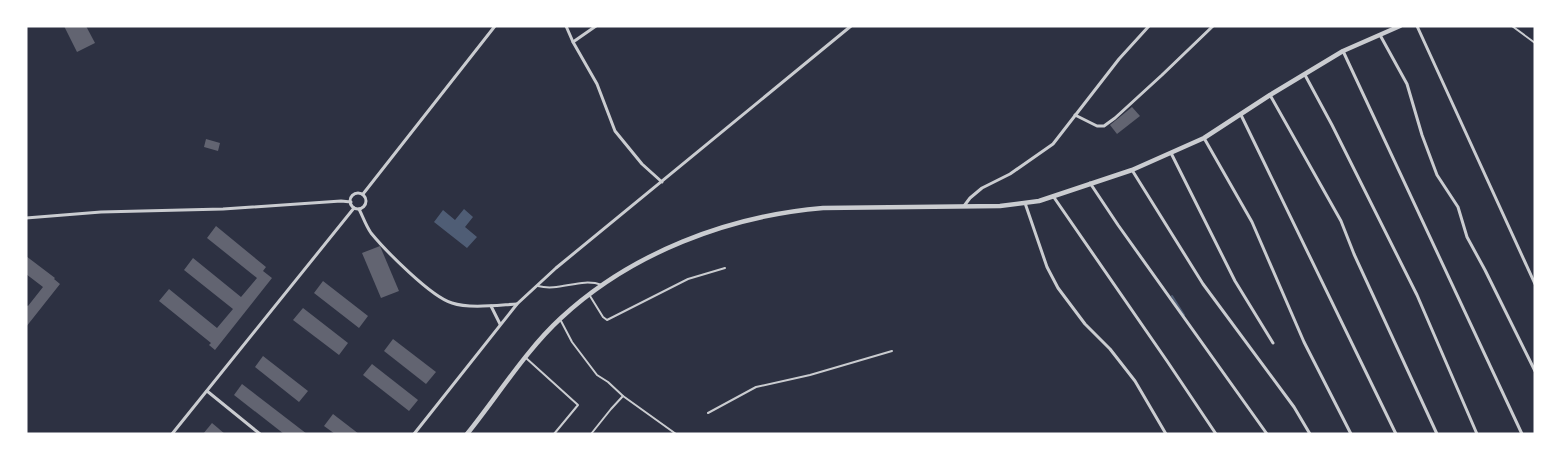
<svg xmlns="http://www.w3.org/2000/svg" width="1561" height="460" viewBox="0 0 1561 460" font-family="Signika,sans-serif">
<rect width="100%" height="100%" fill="#2d3142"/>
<path fill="#4f5d75" d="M464 209 473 217 465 227 477 237 467 248 434 222 443 210 455 220Z"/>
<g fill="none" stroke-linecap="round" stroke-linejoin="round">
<path stroke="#4f5d75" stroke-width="2" d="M1172 296 1184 315"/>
</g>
<g fill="#626471">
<path d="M64 26H86L95 43 77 52Z"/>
<path d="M1132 107 1140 116 1117 134 1110 125Z"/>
<path d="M206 139 220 143 218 151 204 147Z"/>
<path d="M216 226 266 267 263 271 272 278 215 350 209 345 211 343 159 301 169 289 217 328 233 309 184 270 193 258 241 297 257 278 207 238Z"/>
<path d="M380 246 399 291 381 298 362 253Z"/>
<path d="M26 256 55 278 54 279 60 284 26 327V305L28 306 43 287 26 274Z"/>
<path d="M323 281 368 316 359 328 314 293Z"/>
<path d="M303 308 348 343 339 355 293 320Z"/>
<path d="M393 339 436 372 426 384 384 351Z"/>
<path d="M263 356 308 391 299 402 255 367Z"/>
<path d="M372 364 418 400 409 411 363 375Z"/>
<path d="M242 384 307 434H284L234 395Z"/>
<path d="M333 414 359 434H335L324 426Z"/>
<path d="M212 423 225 434H203Z"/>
</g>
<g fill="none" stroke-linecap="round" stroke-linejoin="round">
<g stroke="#caccd0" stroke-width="2">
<path d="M1512 26 1535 43"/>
<path d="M538 286C560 292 580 277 602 285"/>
<path d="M590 296 603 317 607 320 688 279 725 268"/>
<path d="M561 321 572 342 597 375 608 382 623 396 676 434"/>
<path d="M526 358 578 405 554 434"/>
<path d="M708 413 756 387 810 375 892 351"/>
<path d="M591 434 611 409 623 396"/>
</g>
<g stroke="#caccd0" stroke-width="3">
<path d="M566 26 573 42 597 84 615 131 642 164 662 182"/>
<path d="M1417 26 1535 284"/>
<path d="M1380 35 1407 84 1422 135 1437 175 1458 207 1467 237 1485 270 1535 371"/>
<path d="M573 42 596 26"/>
<path d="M1343 51 1522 434"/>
<path d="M1305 75 1332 125 1417 295 1477 434"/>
<path d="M1270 95 1341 221 1354 254 1437 434"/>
<path d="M1075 115 1097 126H1104L1115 118 1162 75 1213 26"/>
<path d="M1241 115 1396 434"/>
<path d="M1204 138 1252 222 1304 342 1351 434"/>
<path d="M1171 153 1235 281 1273 343"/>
<path d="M1132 170 1203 284 1294 407 1310 434"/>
<path d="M1090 183 1118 225 1267 434"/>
<circle cx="358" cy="201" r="8"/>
<path d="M363 194 495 26"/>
<path d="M1053 196 1167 361 1216 434"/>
<path d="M1025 203 1047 267 1058 288 1085 324 1110 349 1135 381 1166 434"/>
<path d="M964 206 970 198 982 188 1010 174 1053 144 1119 59 1149 26"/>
<path d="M359 209C363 217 366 226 371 233 385 250 431 297 452 303 469 309 499 305 517 304"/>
<path d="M26 218 101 212 223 209 341 201 351 202"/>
<path d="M491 306 500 324"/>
<path d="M207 391 260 434"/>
<path d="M172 434 354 208"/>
<path d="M414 434 517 304 556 268 851 26"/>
</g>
<path stroke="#caccd0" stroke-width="4.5" d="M467 434C497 397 526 350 561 318 631 253 728 216 823 208L1000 206 1039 201 1132 170 1204 138 1270 95 1343 51 1400 26"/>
</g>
<rect width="1561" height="460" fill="none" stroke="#ffffff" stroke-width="55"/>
</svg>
